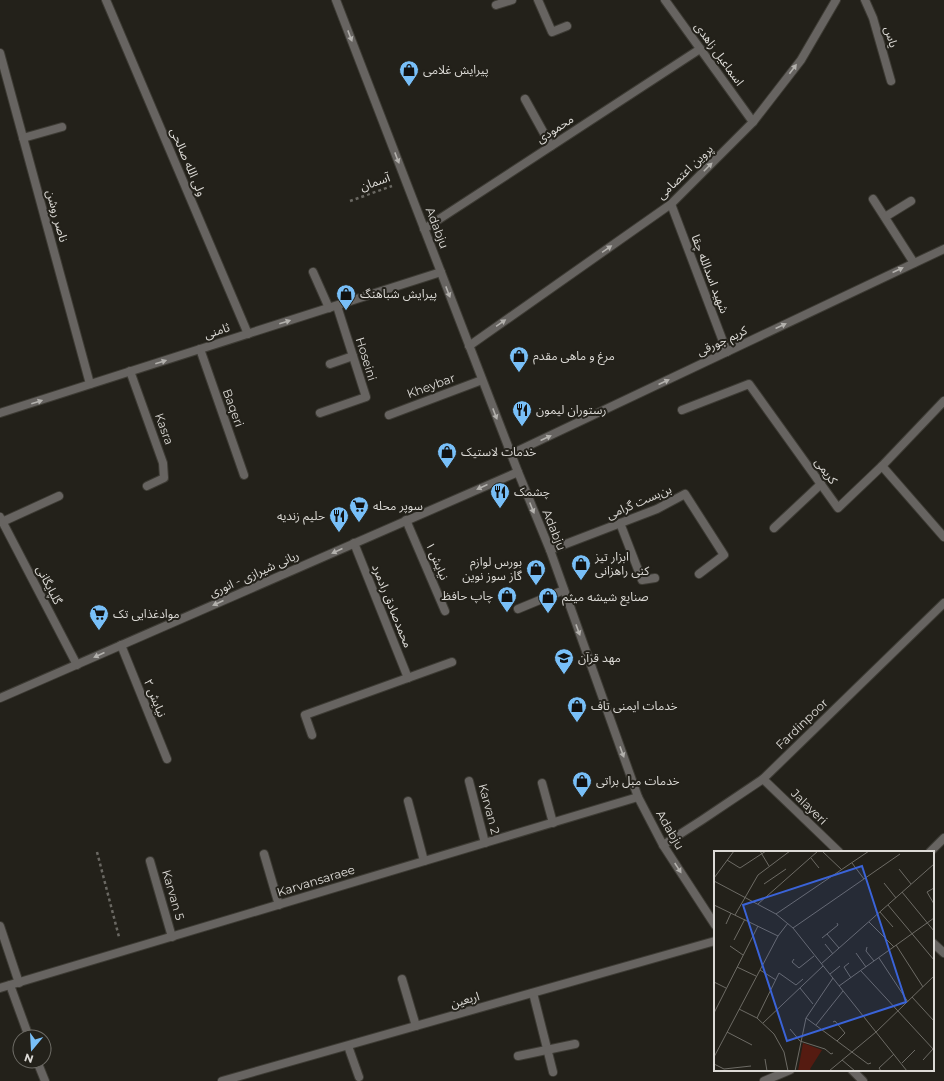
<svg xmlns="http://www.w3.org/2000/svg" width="944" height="1081" viewBox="0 0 944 1081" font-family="Montserrat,'Noto Sans Arabic',sans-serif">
<rect width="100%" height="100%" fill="#23211a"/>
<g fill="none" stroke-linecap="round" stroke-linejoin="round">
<g stroke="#3d3b34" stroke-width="10">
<path id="service" d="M121 645 167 759"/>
</g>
<g stroke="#3d3b34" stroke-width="10">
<g id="minor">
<path d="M106 0 248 334"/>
<path d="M538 0 552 32 567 26"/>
<path d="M665 0 753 122"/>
<path d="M865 0 873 18 891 81"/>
<path d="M496 5 512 0"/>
<path d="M0 53 90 384"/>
<path d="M525 99 551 146"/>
<path d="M23 138 62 127"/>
<path d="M873 199 914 263"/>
<path d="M671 204 727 352"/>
<path d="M885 217 911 201"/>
<path d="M424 229 700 49"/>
<path d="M313 272 329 308"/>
<path d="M200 349 244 475"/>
<path d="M330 364 353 356"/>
<path d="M130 371 163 463 164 478 147 486"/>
<path d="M682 410 749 384 838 508 882 466 944 401"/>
<path d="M0 413 441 272"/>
<path d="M320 413 366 397 337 306"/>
<path d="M389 415 482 380"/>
<path d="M511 454 944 249"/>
<path d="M882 466 944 537"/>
<path d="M0 517 77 665"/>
<path d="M406 520 445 611"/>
<path d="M2 522 59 496"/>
<path d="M620 523 642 580 655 578"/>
<path d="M774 528 821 484"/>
<path d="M354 543 408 678"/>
<path d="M550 550 657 509 685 494 724 555 699 574"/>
<path d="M518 609 564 590"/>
<path d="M312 735 305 715 452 662"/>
<path d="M763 779 839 852"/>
<path d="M469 781 485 843"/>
<path d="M542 783 553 823"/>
<path d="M408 801 424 861"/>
<path d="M930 852 944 838"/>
<path d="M264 854 279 905"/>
<path d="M150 861 172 937"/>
<path d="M0 926 19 983"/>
<path d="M933 943 944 953"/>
<path d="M402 979 416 1026"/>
<path d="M10 985 29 1037"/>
<path d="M0 988 638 797"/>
<path d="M533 993 553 1072"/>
<path d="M348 1046 359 1077"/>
<path d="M518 1056 575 1044"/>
<path d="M37 1061 45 1081"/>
<path d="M764 1081 790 1070"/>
</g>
</g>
<g stroke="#3d3b34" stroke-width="10">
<g id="tertiary">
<path d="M336 0 518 472 550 550 638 797 663 845 715 925"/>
<path d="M469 346 671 204 753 122 801 60 836 0"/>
<path d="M0 698 518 472"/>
<path d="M663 845 702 820 763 779 944 603"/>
<path d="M852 1070 863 1081"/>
<path d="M222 1081 715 941"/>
</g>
</g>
<g stroke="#6a6862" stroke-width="2.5" stroke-dasharray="3 3" stroke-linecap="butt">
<path d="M350 201 392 186"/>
<path d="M97 852 119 937"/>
</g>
<use href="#service" stroke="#676461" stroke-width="8"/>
<use href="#minor" stroke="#676461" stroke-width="8"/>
<use href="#tertiary" stroke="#676461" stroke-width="8"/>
</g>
<defs><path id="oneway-solid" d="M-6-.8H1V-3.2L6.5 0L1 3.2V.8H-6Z"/></defs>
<g fill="#b3b1ad">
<use href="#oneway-solid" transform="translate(350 36) rotate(69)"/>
<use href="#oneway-solid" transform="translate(793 69) rotate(-53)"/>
<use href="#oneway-solid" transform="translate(397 158) rotate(69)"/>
<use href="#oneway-solid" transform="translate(708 167) rotate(-45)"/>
<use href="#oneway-solid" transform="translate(607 249) rotate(-35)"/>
<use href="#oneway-solid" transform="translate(898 270) rotate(-25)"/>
<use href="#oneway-solid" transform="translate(448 292) rotate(69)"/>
<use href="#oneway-solid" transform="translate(285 322) rotate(-18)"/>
<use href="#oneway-solid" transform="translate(501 323) rotate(-35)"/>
<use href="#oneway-solid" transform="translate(781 326) rotate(-25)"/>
<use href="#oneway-solid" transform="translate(161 362) rotate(-18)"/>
<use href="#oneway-solid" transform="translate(664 382) rotate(-25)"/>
<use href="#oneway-solid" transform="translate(37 402) rotate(-18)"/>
<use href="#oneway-solid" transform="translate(495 414) rotate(69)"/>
<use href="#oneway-solid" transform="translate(546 438) rotate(-25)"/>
<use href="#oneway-solid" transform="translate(482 487) rotate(156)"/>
<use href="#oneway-solid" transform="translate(532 508) rotate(68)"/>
<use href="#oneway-solid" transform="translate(337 551) rotate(156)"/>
<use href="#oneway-solid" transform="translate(218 603) rotate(156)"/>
<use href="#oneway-solid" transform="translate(578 630) rotate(70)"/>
<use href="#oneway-solid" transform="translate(99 655) rotate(156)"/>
<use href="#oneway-solid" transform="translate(622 752) rotate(70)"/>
<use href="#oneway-solid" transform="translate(678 868) rotate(57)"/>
</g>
<defs>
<g id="shop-pin" transform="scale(1)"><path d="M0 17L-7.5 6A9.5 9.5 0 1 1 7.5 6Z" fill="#78bff8" stroke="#23211a"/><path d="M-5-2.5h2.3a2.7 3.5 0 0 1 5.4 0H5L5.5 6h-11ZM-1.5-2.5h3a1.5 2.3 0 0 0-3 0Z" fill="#111"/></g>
<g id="restaurant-pin" transform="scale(1)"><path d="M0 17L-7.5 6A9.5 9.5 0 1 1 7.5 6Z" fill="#78bff8" stroke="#23211a"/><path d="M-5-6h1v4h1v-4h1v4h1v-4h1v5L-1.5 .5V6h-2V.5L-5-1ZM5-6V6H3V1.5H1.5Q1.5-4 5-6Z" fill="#111"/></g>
<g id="supermarket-pin" transform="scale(1)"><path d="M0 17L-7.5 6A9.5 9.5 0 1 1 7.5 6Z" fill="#78bff8" stroke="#23211a"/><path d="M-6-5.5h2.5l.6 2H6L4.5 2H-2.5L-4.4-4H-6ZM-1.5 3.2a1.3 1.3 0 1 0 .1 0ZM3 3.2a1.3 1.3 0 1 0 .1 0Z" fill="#111"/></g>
<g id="school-pin" transform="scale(1)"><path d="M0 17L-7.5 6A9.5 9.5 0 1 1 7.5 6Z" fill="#78bff8" stroke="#23211a"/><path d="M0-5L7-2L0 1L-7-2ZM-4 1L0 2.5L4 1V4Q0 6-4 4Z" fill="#111"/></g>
</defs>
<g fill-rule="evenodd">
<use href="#shop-pin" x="409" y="70"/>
<use href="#shop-pin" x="346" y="294"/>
<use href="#shop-pin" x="519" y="356"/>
<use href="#restaurant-pin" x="522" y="410"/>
<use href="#shop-pin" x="447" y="452"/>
<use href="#restaurant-pin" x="500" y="492"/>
<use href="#supermarket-pin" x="359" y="506"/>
<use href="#restaurant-pin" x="339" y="516"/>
<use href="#shop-pin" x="581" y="564"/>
<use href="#shop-pin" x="536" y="569"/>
<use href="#shop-pin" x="507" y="596"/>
<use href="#shop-pin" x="548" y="597"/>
<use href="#supermarket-pin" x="99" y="614"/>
<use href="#school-pin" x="564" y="658"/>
<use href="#shop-pin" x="577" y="706"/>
<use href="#shop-pin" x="582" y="781"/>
</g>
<g text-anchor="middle" stroke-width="4" stroke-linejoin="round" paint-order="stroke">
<g font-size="12" fill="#dcdad6" stroke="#23211a">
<text transform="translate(891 37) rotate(74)" y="4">یاس</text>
<text transform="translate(719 54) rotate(54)" y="4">اسماعیل زاهدی</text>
<text transform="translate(555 129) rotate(-33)" y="4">محمودی</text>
<text transform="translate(188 162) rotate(67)" y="4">ولی الله صالحی</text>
<text transform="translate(685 172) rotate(-44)" y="4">پروین اعتصامی</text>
<text transform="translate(375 182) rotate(-19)" y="4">آسمان</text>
<text transform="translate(57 216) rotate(75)" y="4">ناصر روشن</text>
<text transform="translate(437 228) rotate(69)" y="4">Adabju</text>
<text transform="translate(710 274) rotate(69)" y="4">شهید اسدالله چقا</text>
<text transform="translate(217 331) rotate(-18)" y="4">ثامنی</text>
<text transform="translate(722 341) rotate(-25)" y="4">کریم جورقی</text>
<text transform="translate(366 359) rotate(73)" y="4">Hoseini</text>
<text transform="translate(431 386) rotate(-20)" y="4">Kheybar</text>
<text transform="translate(233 408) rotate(70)" y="4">Baqeri</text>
<text transform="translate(164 429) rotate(70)" y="4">Kasra</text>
<text transform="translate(826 471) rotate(54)" y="4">کریمی</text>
<text transform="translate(639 502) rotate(-23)" y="4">بن‌بست گرامی</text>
<text transform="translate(554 530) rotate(68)" y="4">Adabju</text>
<text transform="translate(437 561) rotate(67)" y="4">نیایش ۱</text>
<text transform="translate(254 574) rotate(-24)" y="4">ربانی شیرازی - انوری</text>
<text transform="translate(49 585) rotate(63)" y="4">گلپایگانی</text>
<text transform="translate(392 606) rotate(68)" y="4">محمدصادق رادمرد</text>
<text transform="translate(155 698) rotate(68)" y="4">نیایش ۲</text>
<text transform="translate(802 724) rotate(-44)" y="4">Fardinpoor</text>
<text transform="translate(809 807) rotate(44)" y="4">Jalayeri</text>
<text transform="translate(489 809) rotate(75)" y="4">Karvan 2</text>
<text transform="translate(670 830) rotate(60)" y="4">Adabju</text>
<text transform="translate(316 881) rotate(-17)" y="4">Karvansaraee</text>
<text transform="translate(173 895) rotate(74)" y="4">Karvan 5</text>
<text transform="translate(465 1000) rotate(-16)" y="4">اربعین</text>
</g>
<g font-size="12" fill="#dcdad6" stroke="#23211a" text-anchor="start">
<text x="423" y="74">پیرایش غلامی</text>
<text x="360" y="298">پیرایش شباهنگ</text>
<text x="533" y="360">مرغ و ماهی مقدم</text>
<text x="536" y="414">رستوران لیمون</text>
<text x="461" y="456">خدمات لاستیک</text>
<text x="514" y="496">چشمک</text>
<text x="373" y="510">سوپر محله</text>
<text x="325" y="520" text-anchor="end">حلیم زندیه</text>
<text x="595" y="561">ابزار تیز<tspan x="595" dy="14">کنی راهزانی</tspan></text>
<text x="522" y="566" text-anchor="end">بورس لوازم<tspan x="522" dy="14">گاز سوز نوین</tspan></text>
<text x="493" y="600" text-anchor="end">چاپ حافظ</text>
<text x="562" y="601">صنایع شیشه میثم</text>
<text x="113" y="618">موادغذایی تک</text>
<text x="578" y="662">مهد قرآن</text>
<text x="591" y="710">خدمات ایمنی تاف</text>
<text x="596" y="785">خدمات مبل براتی</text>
</g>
</g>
<g transform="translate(714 851)">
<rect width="220" height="220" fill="#23211a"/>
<path d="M89 192 108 199 96 218 98 220H84Z" fill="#551b11"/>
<path fill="none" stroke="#6d6b65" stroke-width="1" d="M46 0 55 15M108 0 128 19M97 7 105 17M13 9 26 17 52 0M138 12 150 28M185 18 197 33M0 27 20 0M0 30 62 63 79 77 193 220M170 32 182 47M50 33 72 18M220 37 213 41 220 53M188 41 220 80M44 53 104 0M0 54 64 85M174 54 220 109M166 61 179 76M62 63 155 0M21 64 44 24 76 0M155 71 180 96M12 73 17 62M79 77 186 3M113 83 125 97M108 87 124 74 123 72M20 89 31 68M111 93 119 103M182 94 209 136M16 95 29 104M153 96 152 100 160 110M142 102 152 116M165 107 194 151M80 108 78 111 85 117 100 105M135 112 130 116 137 127M107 113 220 13M23 116 42 125M46 119 62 129M147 120 220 199M116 123 126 115M0 131 12 137M125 135 220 67M86 137 99 153M198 146 220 170M25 158 43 167 60 183 70 201 74 220M0 162 44 75M43 167 65 122 82 134 89 128M92 167 154 213 157 212M119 171 121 170 131 182 123 190M49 172 109 115M102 174 129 140M76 178 86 190 111 198 117 203 119 202M13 181 38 194M0 206 64 85 74 72M51 208 53 220M128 209 141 220M209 209 219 198M188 212 201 199M0 213 10 218 37 215M81 220 92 167 119 127M115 220 162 181 220 125M167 220 165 217 180 203"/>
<path fill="#3a63d8" fill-opacity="0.15" stroke="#3a63d8" stroke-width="2" d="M148 15 192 151 73 190 29 54Z"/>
<rect width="220" height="220" fill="none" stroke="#dcdad6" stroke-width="2"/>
</g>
<g transform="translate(32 1049) rotate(198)"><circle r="19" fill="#23211a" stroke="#6d6b65"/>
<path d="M0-3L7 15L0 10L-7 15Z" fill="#78bff8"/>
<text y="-6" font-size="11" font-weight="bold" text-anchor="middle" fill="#dcdad6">N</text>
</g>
</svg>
